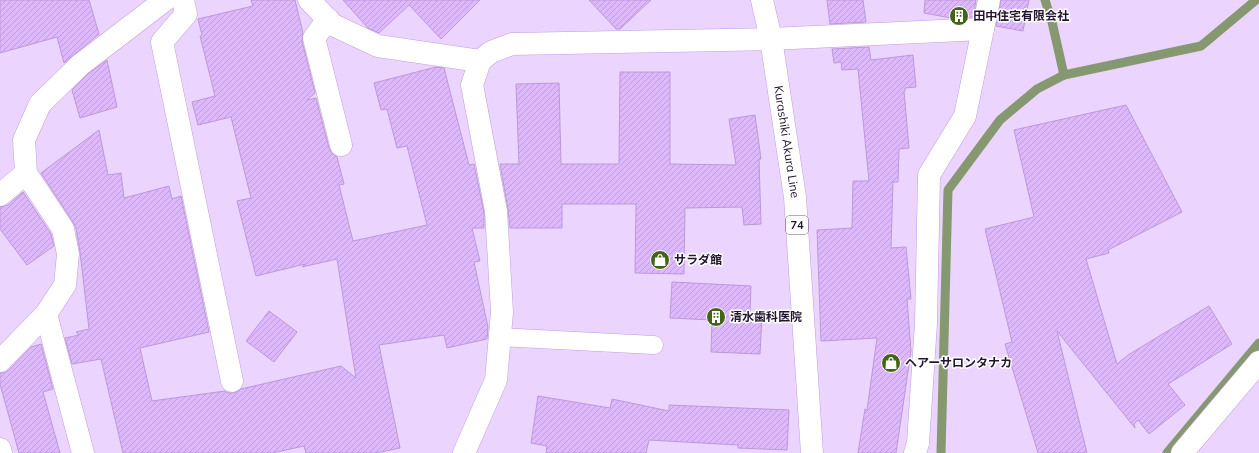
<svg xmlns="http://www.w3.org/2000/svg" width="1259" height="453" viewBox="0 0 1259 453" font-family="Mulish,'Noto Sans JP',sans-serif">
<defs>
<pattern id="building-hatch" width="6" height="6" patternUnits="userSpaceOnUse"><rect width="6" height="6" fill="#deb8fc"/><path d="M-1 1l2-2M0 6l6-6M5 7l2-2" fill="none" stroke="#be9dd8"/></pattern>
</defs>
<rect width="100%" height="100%" fill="#ebd5fe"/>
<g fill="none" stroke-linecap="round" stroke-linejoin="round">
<g stroke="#859870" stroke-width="9">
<path d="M1045 0 1052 22 1064 75"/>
<path d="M941 453 948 190 1000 120 1037 89 1064 75 1201 46 1256 0"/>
<path d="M1167 453 1259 343"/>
</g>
</g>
<g fill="url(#building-hatch)" stroke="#bc98d9">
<path d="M0 0H89L99 34 64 63 57 37 0 53Z"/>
<path d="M251 0H295L303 33 302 41 315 93 307 100 316 98 329 148 332 153 337 157 344 184 339 185 353 241 427 225 407 146 397 148 387 109 381 110 374 83 436 67 444 68 469 165 474 164 484 213V228H472L480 261 474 262 488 327 487 339 447 348 444 335 379 345 400 448 376 453H306L304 446 272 453H123L101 359 72 364 65 338 79 335 76 332 89 329 80 252 76 228 73 222 41 173 99 130 108 175 121 173 124 198 169 186 172 199 181 196 209 332 140 348 152 401 225 391 228 393H234L241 389 341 366 356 378 337 259 302 267 305 264 256 276 237 201 251 198 231 117 198 125 192 102 215 96 200 36 202 35 198 19 253 6Z"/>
<path d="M343 0H480L441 39 409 5 379 33 368 28Z"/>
<path d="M589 0H651L620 29H616Z"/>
<path d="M827 0H863L866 22 830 24Z"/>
<path d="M925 0H976L973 17 951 18 924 13Z"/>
<path d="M1001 0H1029L1023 31 996 26Z"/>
<path d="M869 47 871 60 913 55 916 87 905 88V91H904L909 148 899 149 898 182H893L891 248 906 247 911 299H907L911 351 896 453H858L865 409 867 410 877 338 821 341 817 230 852 228 853 181H869L858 69 842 70 841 62 834 63 832 49Z"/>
<path d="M107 60 117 107 80 118 72 90 88 74Z"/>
<path d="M620 72H670V164L736 165 729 119 755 115 761 159H759L761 224 744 225 742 207 685 208 684 274 635 273 636 204H562V228H510L508 209 500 164H519L516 84 559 83 561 164H619Z"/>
<path d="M1126 105 1182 212 1108 250 1109 253 1086 259 1117 364 1128 355 1209 306 1232 344 1168 384 1185 405 1149 434 1138 420 1134 424 1135 428 1057 331 1087 453H1038L1005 344 1012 342 985 229 1034 217 1014 130Z"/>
<path d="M23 192 51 234 54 246 27 265 0 229V207L8 205Z"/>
<path d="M672 282 751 286 750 315H762L760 354 711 352 712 320 670 318Z"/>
<path d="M269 311 297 332 274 362 246 341Z"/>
<path d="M41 344 53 389 43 392 60 453H19L0 384V373H4L9 370 31 347Z"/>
<path d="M538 396 610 408 612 399 669 411V405L789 410 787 450 738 448V445L649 440 646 453H546L547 446 531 443Z"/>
</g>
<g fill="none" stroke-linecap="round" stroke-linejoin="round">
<g stroke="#c19dde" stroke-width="19">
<path id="lane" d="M500 337 654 345"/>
</g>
<g stroke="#c19dde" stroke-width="23">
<g id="street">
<path d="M183 0 186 14 162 42 232 381"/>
<path d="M309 0 333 25 378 46 480 61"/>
<path d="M328 19 314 38 341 145"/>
<path d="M0 195 26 173"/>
<path d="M0 361 46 314"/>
<path d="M0 449 1 453"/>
<path d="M83 453 46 314 65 285 68 254 63 229 26 173 24 140 40 104 80 65 165 0"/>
<path d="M464 453 496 380 502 312 496 211 472 85 480 61 491 52 512 44 771 39 983 29"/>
<path d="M915 453 918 443 926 323 929 175 965 116 989 0"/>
<path d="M1182 453 1259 362"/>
</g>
</g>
<g stroke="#c19dde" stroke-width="23">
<g id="primary">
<path id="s1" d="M762 0 771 39 795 197 812 453"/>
</g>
</g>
<use href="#lane" stroke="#fff" stroke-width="18"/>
<use href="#street" stroke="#fff" stroke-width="22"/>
<use href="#primary" stroke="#fff" stroke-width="22"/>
</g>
<defs>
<g id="building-disc" transform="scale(1)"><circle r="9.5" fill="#446317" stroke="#fff"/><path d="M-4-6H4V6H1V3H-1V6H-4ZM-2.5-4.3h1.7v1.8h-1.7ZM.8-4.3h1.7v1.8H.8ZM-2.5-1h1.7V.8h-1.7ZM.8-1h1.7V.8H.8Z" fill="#fff"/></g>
<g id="shop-disc" transform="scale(1)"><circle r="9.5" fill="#446317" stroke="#fff"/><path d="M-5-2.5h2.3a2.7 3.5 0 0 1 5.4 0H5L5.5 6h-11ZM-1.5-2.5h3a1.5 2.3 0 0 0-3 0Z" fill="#fff"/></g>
</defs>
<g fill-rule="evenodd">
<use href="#building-disc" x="959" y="16"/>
<use href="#shop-disc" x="660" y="260"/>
<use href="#building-disc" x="716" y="317"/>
<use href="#shop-disc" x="891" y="363"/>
</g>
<g text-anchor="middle" stroke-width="3" stroke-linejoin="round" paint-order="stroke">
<rect fill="#fff" stroke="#665b6d" stroke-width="1" x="786" y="216" width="22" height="18" rx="3"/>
<g font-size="11" font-weight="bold" fill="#24152e">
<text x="797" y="229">74</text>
</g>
<g font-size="12" font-weight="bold" fill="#24152e" stroke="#fff" text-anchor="start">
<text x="973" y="20">田中住宅有限会社</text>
<text x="674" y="264">サラダ館</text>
<text x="730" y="321">清水歯科医院</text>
<text x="905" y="367">ヘアーサロンタナカ</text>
</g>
<g font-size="12" fill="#24152e" stroke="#fff">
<text dy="4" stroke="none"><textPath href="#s1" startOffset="144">Kurashiki Akura Line</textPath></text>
</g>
</g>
</svg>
